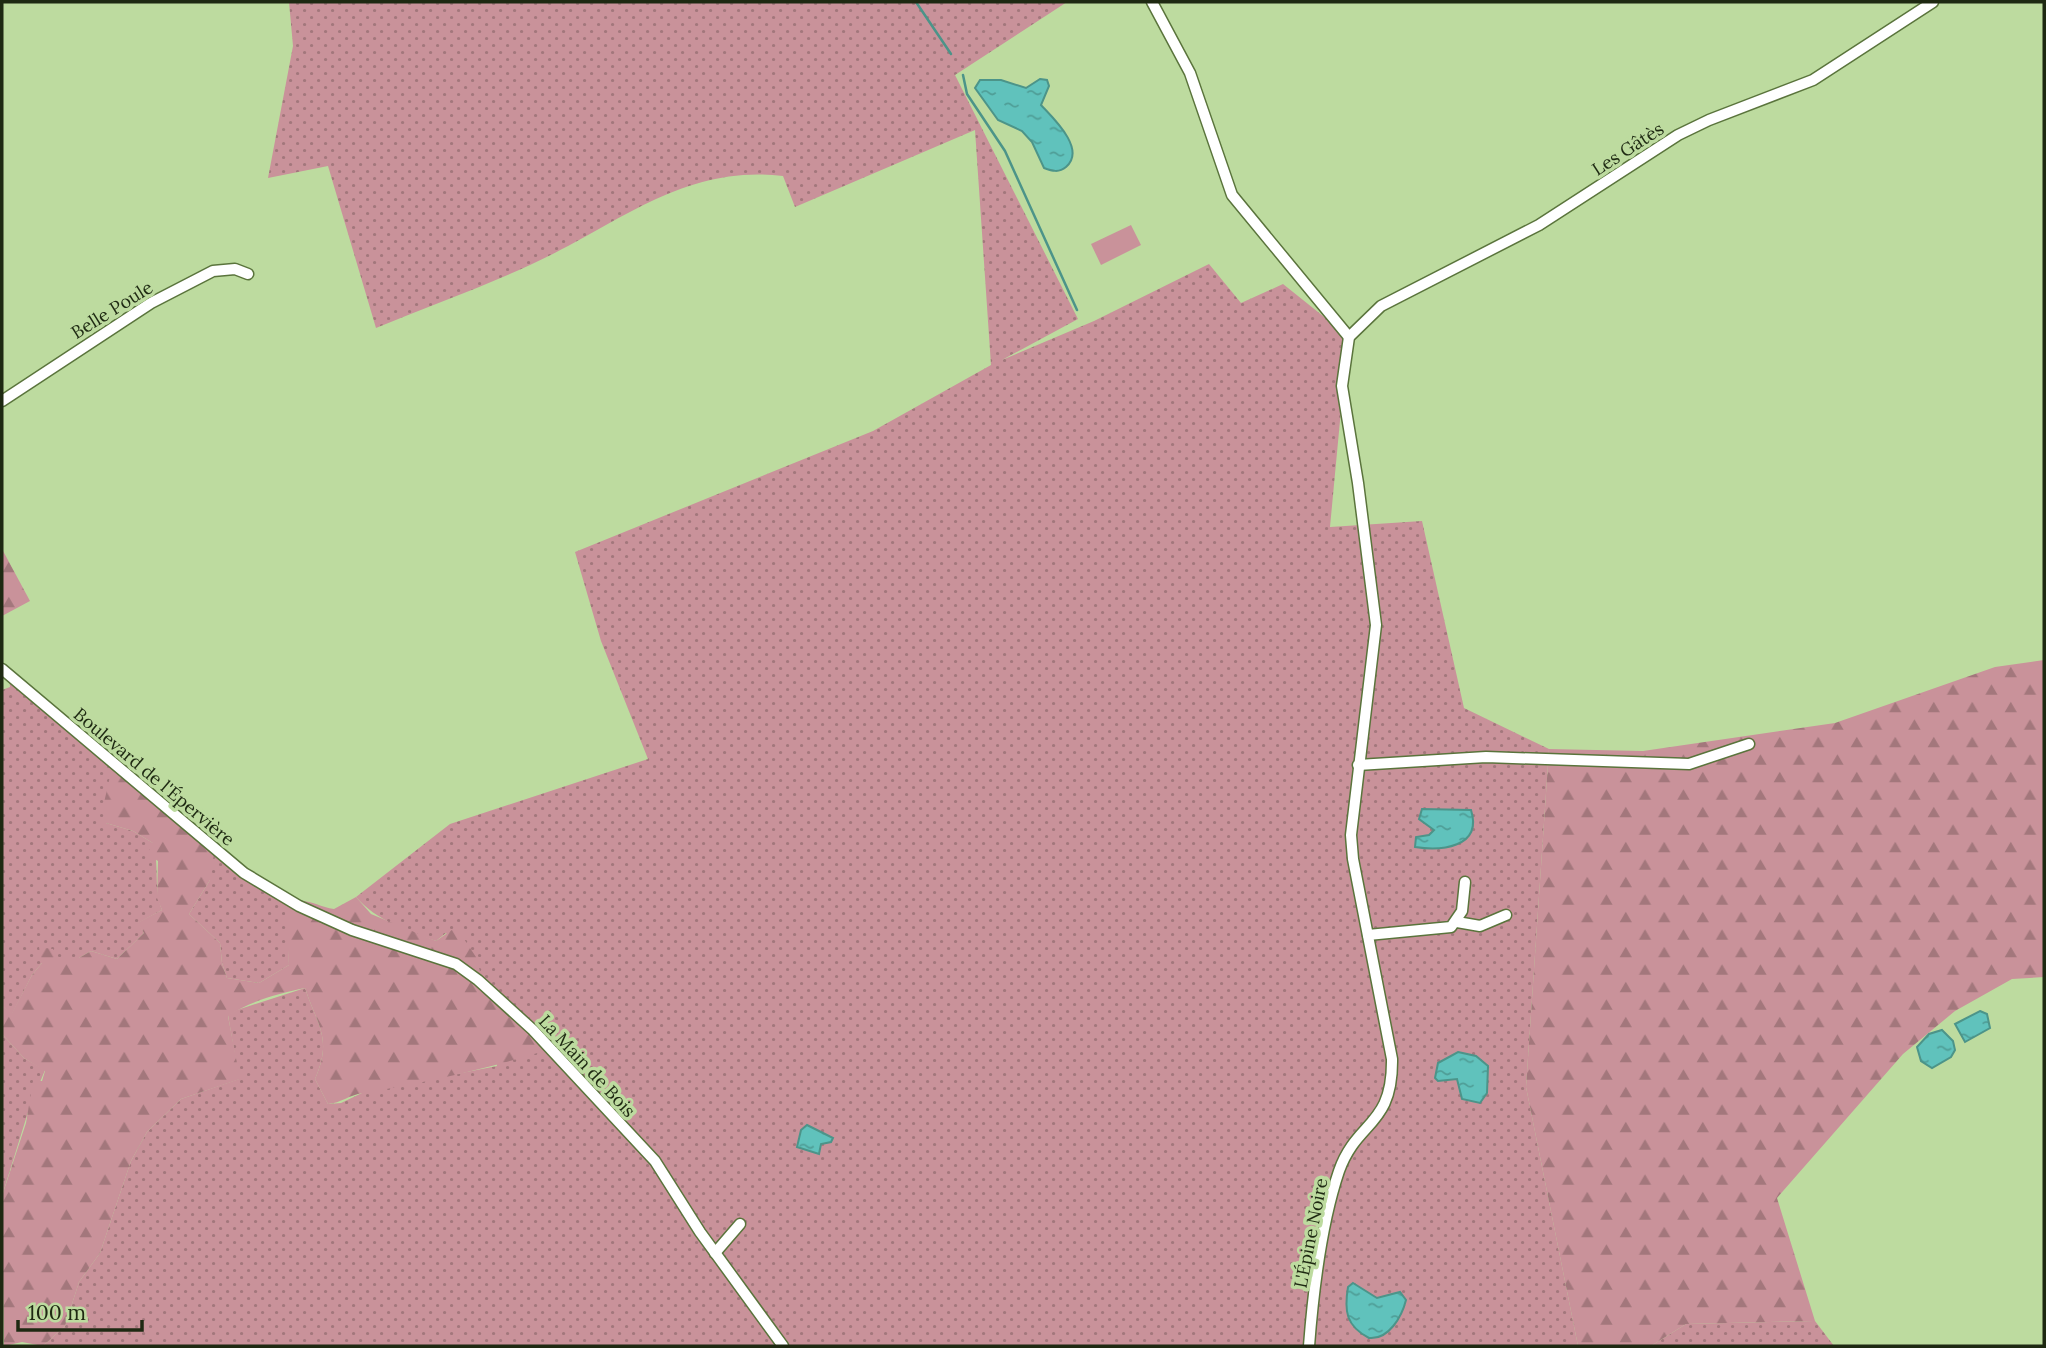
<svg xmlns="http://www.w3.org/2000/svg" width="2046" height="1348" viewBox="0 0 2046 1348" font-family="Lora,serif">
<defs>
<pattern id="grass-dots" width="8" height="8" patternUnits="userSpaceOnUse" patternTransform="scale(1.75)"><rect width="8" height="8" fill="#c9929a"/><path d="M2 2h.1M6 6h.1" fill="none" stroke="#a3777c" stroke-width="1.8" stroke-linecap="round"/></pattern>
<pattern id="forest-firs" width="22" height="20" patternUnits="userSpaceOnUse" patternTransform="scale(1.75)"><rect width="22" height="20" fill="#c9929a"/><path d="M5 1l3.5 6h-7zM16 11l3.5 6h-7z" fill="#a3777c"/></pattern>
<pattern id="water-ripples" width="26" height="14" patternUnits="userSpaceOnUse" patternTransform="scale(1.75)"><rect width="26" height="14" fill="#60c2bc"/><path d="M2 4q2-2 4 0t4 0M15 11q2-2 4 0t4 0" fill="none" stroke="#4f9e97"/></pattern>
</defs>
<rect width="100%" height="100%" fill="#bddb9f"/>
<g fill="url(#grass-dots)">
<path d="M289 2H1067L955 75 1078 319 1002 360 1094 321 1209 264 1241 303 1283 284 1348 336 1330 527 1422 521 1464 708 1549 749 1526 1087 1578 1346H43L65 1326 79 1282 100 1253 131 1161 147 1132 181 1099 239 1079 228 1015 237 1010 305 988C317 1025 333 1038 315 1079L328 1104 341 1103 364 1092 497 1066 482 979 446 933 436 941C406 930 377 921 356 897L450 824 648 759 601 641 575 552 873 431 991 365 975 130 795 207 783 176C683 164 616 226 530 265 480 288 427 307 376 328L328 166 268 178 293 46Z"/>
<path d="M8 669 287 906 289 965 259 983 227 978 222 963 220 943 189 914 210 880 106 812V823L133 831 153 843C160 866 153 888 162 910L138 923 144 933 117 959 91 951 79 958 42 963 32 975 12 1014 2 1006V690L10 687Z"/>
<path d="M2 1034 24 1058 45 1070 29 1109 2 1196Z"/>
<path d="M1815 1321 1834 1346H1651L1686 1324Z"/>
</g>
<g fill="url(#forest-firs)">
<path d="M2 549 30 601 2 616Z"/>
<path d="M2044 660V977L2012 979 1955 1011 1903 1054 1777 1198 1815 1321 1686 1324 1651 1346H1578L1526 1087 1549 749 1643 751 1835 723 1995 667Z"/>
<path d="M112 768 214 853 210 880 189 914 220 943 222 963 227 978 259 983 289 965 285 908C301 893 315 906 334 909L356 897 371 914 436 941 456 927 476 957 482 979 525 1016 547 1050C487 1069 424 1083 363 1093 349 1095 341 1103 328 1104L315 1079C333 1038 317 1025 305 988 280 993 250 1001 228 1016L240 1079 181 1099 147 1132 131 1161 100 1253 79 1282 65 1326 43 1346 22 1342 4 1346 2 1196 26 1123 33 1081H42L45 1071 24 1058 2 1034V1006L12 1013 32 975 42 963 39 947 53 949 56 958H79L91 951 117 959 144 933 137 923 162 910 157 898 158 861 147 854 153 843 133 831 106 823V812L103 807Z"/>
</g>
<path fill="#c9929a" d="M1131 225 1141 245 1101 265 1091 244Z"/>
<g fill="url(#water-ripples)" stroke="#4c9489" stroke-width="2">
<path d="M1040 79 1047 80 1049 86 1041 105C1052 117 1087 149 1066 167 1059 173 1052 171 1044 168L1032 142 1022 131 998 120 975 88 980 80H1001L1026 88Z"/>
<path d="M1422 809 1471 810C1483 848 1440 851 1415 847L1416 837 1429 835 1434 830 1419 819Z"/>
<path d="M1980 1011 1987 1014 1990 1028 1965 1042 1955 1024Z"/>
<path d="M1942 1030 1953 1041 1955 1050 1951 1057 1932 1068 1921 1061 1917 1047 1929 1034Z"/>
<path d="M1458 1052 1476 1056 1488 1066 1487 1093 1480 1103 1462 1099 1457 1079 1438 1081 1435 1078 1438 1063Z"/>
<path d="M807 1125 833 1138 831 1142 821 1144 819 1154 797 1147 801 1130Z"/>
<path d="M1353 1283 1377 1298 1400 1292 1406 1300C1402 1316 1389 1340 1369 1338 1346 1326 1344 1311 1348 1287Z"/>
</g>
<g fill="none" stroke-linecap="round" stroke-linejoin="round">
<g stroke="#4c9489" stroke-width="2.5">
<path d="M916 2 951 54"/>
<path d="M963 75 967 94 1005 151 1077 310"/>
</g>
<g stroke="#5a743c" stroke-width="13">
<g id="minor">
<path d="M1152 2 1190 73 1232 195 1349 337"/>
<path d="M2 401 151 303 213 271 235 269 248 274"/>
<path d="M2 669 244 873 299 906 352 930 456 964 478 980 533 1030 655 1161 700 1232 783 1346"/>
<path d="M1358 765 1486 757 1689 764 1749 744"/>
<path d="M1457 922 1480 926 1506 915"/>
<path d="M1368 935 1451 927 1462 911 1465 882"/>
<path d="M715 1253 740 1224"/>
<path d="M1309 1346C1313 1294 1322 1221 1339 1171 1357 1120 1393 1127 1392 1059L1353 859 1351 835 1376 625 1358 483 1342 386 1349 337 1381 306 1539 225 1678 135 1709 120 1813 80 1933 2"/>
</g>
</g>
<use href="#minor" stroke="#fff" stroke-width="10"/>
</g>
<g text-anchor="middle" stroke-width="7" stroke-linejoin="round" paint-order="stroke">
<g font-size="18" fill="#1e2912" stroke="#bddb9f">
<text transform="translate(1628 149) rotate(-33)" y="6">Les Gâtès</text>
<text transform="translate(112 310) rotate(-32)" y="6">Belle Poule</text>
<text transform="translate(154 777) rotate(40)" y="6">Boulevard de l'Épervière</text>
<text transform="translate(587 1066) rotate(47)" y="6">La Main de Bois</text>
<text transform="translate(1311 1233) rotate(-79)" y="6">L'Épine Noire</text>
</g>
</g>
<rect width="2046" height="1348" fill="none" stroke="#1e2912" stroke-width="7"/>
<path d="M18 1320v10h124v-10" fill="none" stroke="#1e2912" stroke-width="3.5"/>
<text x="28" y="1320" font-size="21" fill="#1e2912" stroke="#bddb9f" stroke-width="5" paint-order="stroke">100 m</text>
</svg>
